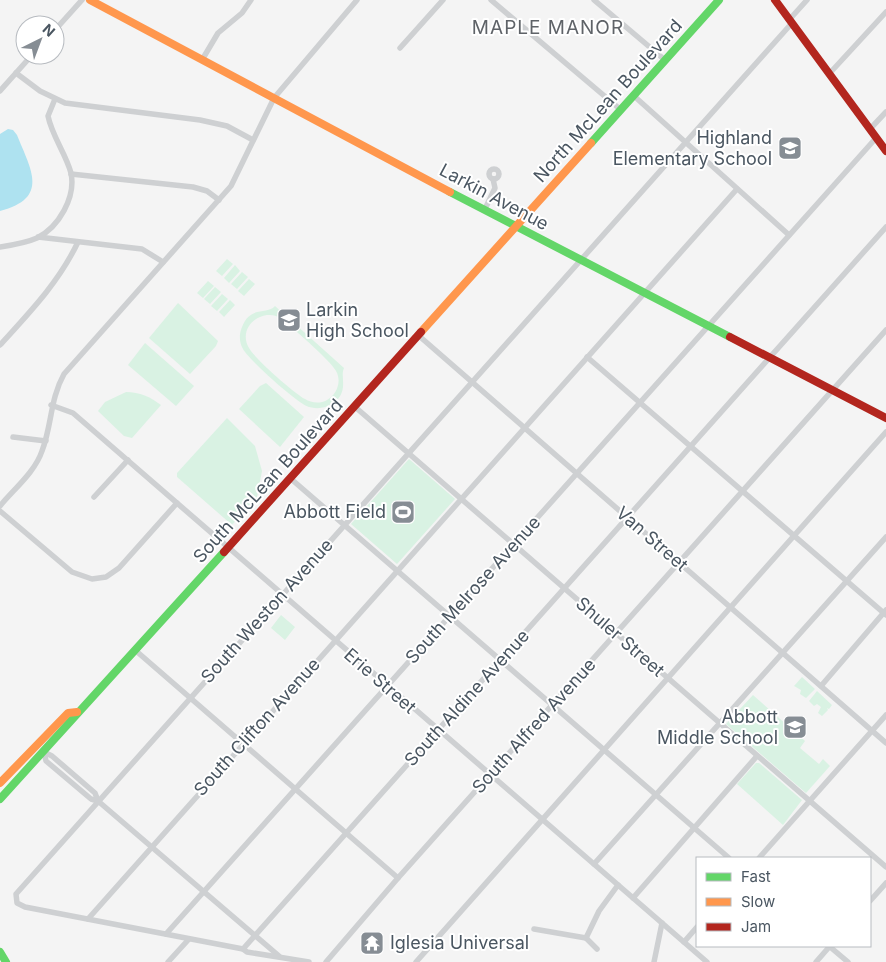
<svg xmlns="http://www.w3.org/2000/svg" width="886" height="962" viewBox="0 0 886 962" font-family="Inter,sans-serif">
<rect width="100%" height="100%" fill="#f4f4f4"/>
<g fill="#d9f2e3" fill-rule="evenodd">
<path d="M227 259 233 264 222 276 216 271Z"/>
<path d="M235 265 240 271 229 283 224 278Z"/>
<path d="M242 272 248 277 237 289 231 284Z"/>
<path d="M249 279 255 284 244 296 238 291Z"/>
<path d="M208 281 214 286 203 298 197 293Z"/>
<path d="M215 287 221 292 210 304 204 299Z"/>
<path d="M222 294 228 299 217 311 211 306Z"/>
<path d="M230 300 235 305 224 317 219 312Z"/>
<path d="M178 303 218 341 216 346 190 374 149 338Z"/>
<path d="M275 306 344 368C340 377 348 388 337 400 330 407 319 410 309 407 298 404 248 359 243 349 239 342 239 334 242 327 250 305 268 315 275 306ZM267 315C271 315 274 315 278 317 287 322 332 362 336 371 342 381 337 395 327 400 320 404 311 403 305 399 294 393 255 359 249 348 240 333 251 317 267 315Z"/>
<path d="M145 343 194 386 176 406 128 365Z"/>
<path d="M266 383 304 417 280 447 239 409 260 386Z"/>
<path d="M126 392C140 392 150 397 161 405L132 438 124 436 98 411 105 402Z"/>
<path d="M227 418 255 446 262 471 257 497 232 525 177 477V473Z"/>
<path d="M409 459 455 499 397 564 351 524Z"/>
<path d="M281 615 295 627 285 640 271 628Z"/>
<path d="M802 677 815 689 806 698 800 694 801 690 794 686Z"/>
<path d="M817 691 832 705 829 709 827 708 828 710 822 716 818 713 821 707 817 704 814 706 809 701Z"/>
<path d="M753 695 805 741 800 748 819 764 823 759 830 766 806 793 726 724Z"/>
<path d="M756 763H759L802 800 783 825 737 784Z"/>
</g>
<path fill="#aee2f0" d="M8 129 13 130 17 135C31 170 50 198 0 211V134Z"/>
<g fill="none" stroke-linecap="round" stroke-linejoin="round">
<g stroke="#ced0d2" stroke-width="5.5">
<path d="M491 0 621 110"/>
<path d="M594 0 665 60"/>
<path d="M789 20 807 0"/>
<path d="M55 30 82 0"/>
<path d="M400 48 443 0"/>
<path d="M202 60 218 33 242 13 251 0"/>
<path d="M16 73 40 91 65 103 200 120 227 126 253 140"/>
<path d="M829 74 886 12"/>
<path d="M0 91 32 55"/>
<path d="M634 96 789 235"/>
<path d="M870 129 886 112"/>
<circle cx="494" cy="174" r="5"/>
<path d="M71 174 193 187 207 191 219 200"/>
<path d="M485 209 495 188 493 179"/>
<path d="M38 237 142 249 163 262"/>
<path d="M0 247C13 245 26 243 37 238 59 227 76 197 71 173 66 154 52 136 48 116L55 99"/>
<path d="M418 335 886 743"/>
<path d="M0 345C30 312 59 282 78 242"/>
<path d="M587 357 886 615"/>
<path d="M51 405 73 413 707 962"/>
<path d="M354 406 886 867"/>
<path d="M13 437 46 441"/>
<path d="M290 478 729 858"/>
<path d="M94 497 128 460"/>
<path d="M0 506C14 489 35 472 42 451 52 425 50 399 64 374L231 186 274 98 357 0"/>
<path d="M0 511 72 572 92 579 106 577 119 568 177 503"/>
<path d="M135 650 398 878"/>
<path d="M821 686 886 610"/>
<path d="M44 752 46 761 91 799 98 801 279 956"/>
<path d="M44 752 52 756 95 793 98 801"/>
<path d="M759 858 886 715"/>
<path d="M594 864 886 537"/>
<path d="M633 898 757 756"/>
<path d="M870 901 886 883"/>
<path d="M88 919 737 189"/>
<path d="M534 929 586 938 599 911 618 885"/>
<path d="M166 934 876 138"/>
<path d="M586 938 597 949"/>
<path d="M684 942 697 927"/>
<path d="M829 946 848 962"/>
<path d="M243 949 886 227"/>
<path d="M168 962 189 939"/>
<path d="M309 962 247 952 243 949 25 907 17 903 16 894 792 23"/>
<path d="M326 962 398 878 886 330"/>
<path d="M416 962 886 432"/>
<path d="M654 962 662 923"/>
<path d="M816 962 830 946"/>
</g>
<g stroke="#63d668" stroke-width="8">
<path d="M591 143 719 0"/>
<path d="M450 192 730 337"/>
<path d="M0 799 224 552"/>
<path d="M0 952 6 962"/>
</g>
<g stroke="#ff974d" stroke-width="8">
<path d="M90 0 450 192"/>
<path d="M421 332 591 143"/>
<path d="M0 783 68 713 77 712"/>
</g>
<g stroke="#b3261e" stroke-width="8">
<path d="M775 0 886 151"/>
<path d="M730 337 886 418"/>
<path d="M224 552 421 332"/>
</g>
</g>
<defs>
<g id="school-square" transform="scale(1.25)"><rect x="-9" y="-9" width="18" height="18" rx="4" fill="#868d94" stroke="#fff"/><path d="M0-5L7-2L0 1L-7-2ZM-4 1L0 2.5L4 1V4Q0 6-4 4Z" fill="#fff"/></g>
<g id="stadium-square" transform="scale(1.25)"><rect x="-9" y="-9" width="18" height="18" rx="4" fill="#868d94" stroke="#fff"/><path d="M0-5a6.5 5 0 1 0 0 10a6.5 5 0 1 0 0-10ZM-3.5-1.8h7v3.6h-7Z" fill="#fff"/></g>
<g id="temple-square" transform="scale(1.25)"><rect x="-9" y="-9" width="18" height="18" rx="4" fill="#868d94" stroke="#fff"/><path d="M0-6L5-2H3V0L6.5 2.5H4V6H1.5V3h-3V6H-4V2.5H-6.5L-3 0V-2H-5Z" fill="#fff"/></g>
</defs>
<g fill-rule="evenodd">
<use href="#school-square" x="790" y="148"/>
<use href="#school-square" x="289" y="320"/>
<use href="#stadium-square" x="403" y="512"/>
<use href="#school-square" x="795" y="727"/>
<use href="#temple-square" x="372" y="943"/>
</g>
<g text-anchor="middle" stroke-width="4" stroke-linejoin="round" paint-order="stroke">
<g font-size="18" fill="#4a5661" stroke="#fff">
<text transform="translate(608 101) rotate(-48)" y="6">North McLean Boulevard</text>
<text transform="translate(494 197) rotate(28)" y="6">Larkin Avenue</text>
<text transform="translate(268 481) rotate(-48)" y="6">South McLean Boulevard</text>
<text transform="translate(652 539) rotate(41)" y="6">Van Street</text>
<text transform="translate(473 590) rotate(-48)" y="6">South Melrose Avenue</text>
<text transform="translate(267 611) rotate(-48)" y="6">South Weston Avenue</text>
<text transform="translate(620 637) rotate(41)" y="6">Shuler Street</text>
<text transform="translate(380 681) rotate(41)" y="6">Erie Street</text>
<text transform="translate(467 698) rotate(-48)" y="6">South Aldine Avenue</text>
<text transform="translate(534 726) rotate(-48)" y="6">South Alfred Avenue</text>
<text transform="translate(257 727) rotate(-48)" y="6">South Clifton Avenue</text>
</g>
<g font-size="18" fill="#4a5661" stroke="#fff" text-anchor="end">
<text x="772" y="144">Highland<tspan x="772" dy="21">Elementary School</tspan></text>
<text x="306" y="316" text-anchor="start">Larkin<tspan x="306" dy="21">High School</tspan></text>
<text x="386" y="518">Abbott Field</text>
<text x="778" y="723">Abbott<tspan x="778" dy="21">Middle School</tspan></text>
<text x="390" y="949" text-anchor="start">Iglesia Universal</text>
</g>
<g font-size="19" letter-spacing="1" fill="#5f6368" stroke="#fff">
<text x="548" y="34">MAPLE MANOR</text>
</g>
</g>
<rect x="696" y="857" width="175" height="90" fill="#ffffff" stroke="#b7bbc0"/>
<rect x="706" y="873" width="25" height="8" fill="#63d668" stroke="#b7bbc0"/>
<text x="741" y="882" font-size="15" fill="#4a5661">Fast</text>
<rect x="706" y="898" width="25" height="8" fill="#ff974d" stroke="#b7bbc0"/>
<text x="741" y="907" font-size="15" fill="#4a5661">Slow</text>
<rect x="706" y="923" width="25" height="8" fill="#b3261e" stroke="#b7bbc0"/>
<text x="741" y="932" font-size="15" fill="#4a5661">Jam</text>
<g transform="translate(40 40) rotate(42)"><circle r="24" fill="#ffffff" stroke="#b7bbc0"/>
<path d="M0-4L9 19L0 12L-9 19Z" fill="#868d94"/>
<text y="-8" font-size="14" font-weight="bold" text-anchor="middle" fill="#4a5661">N</text>
</g>
</svg>
